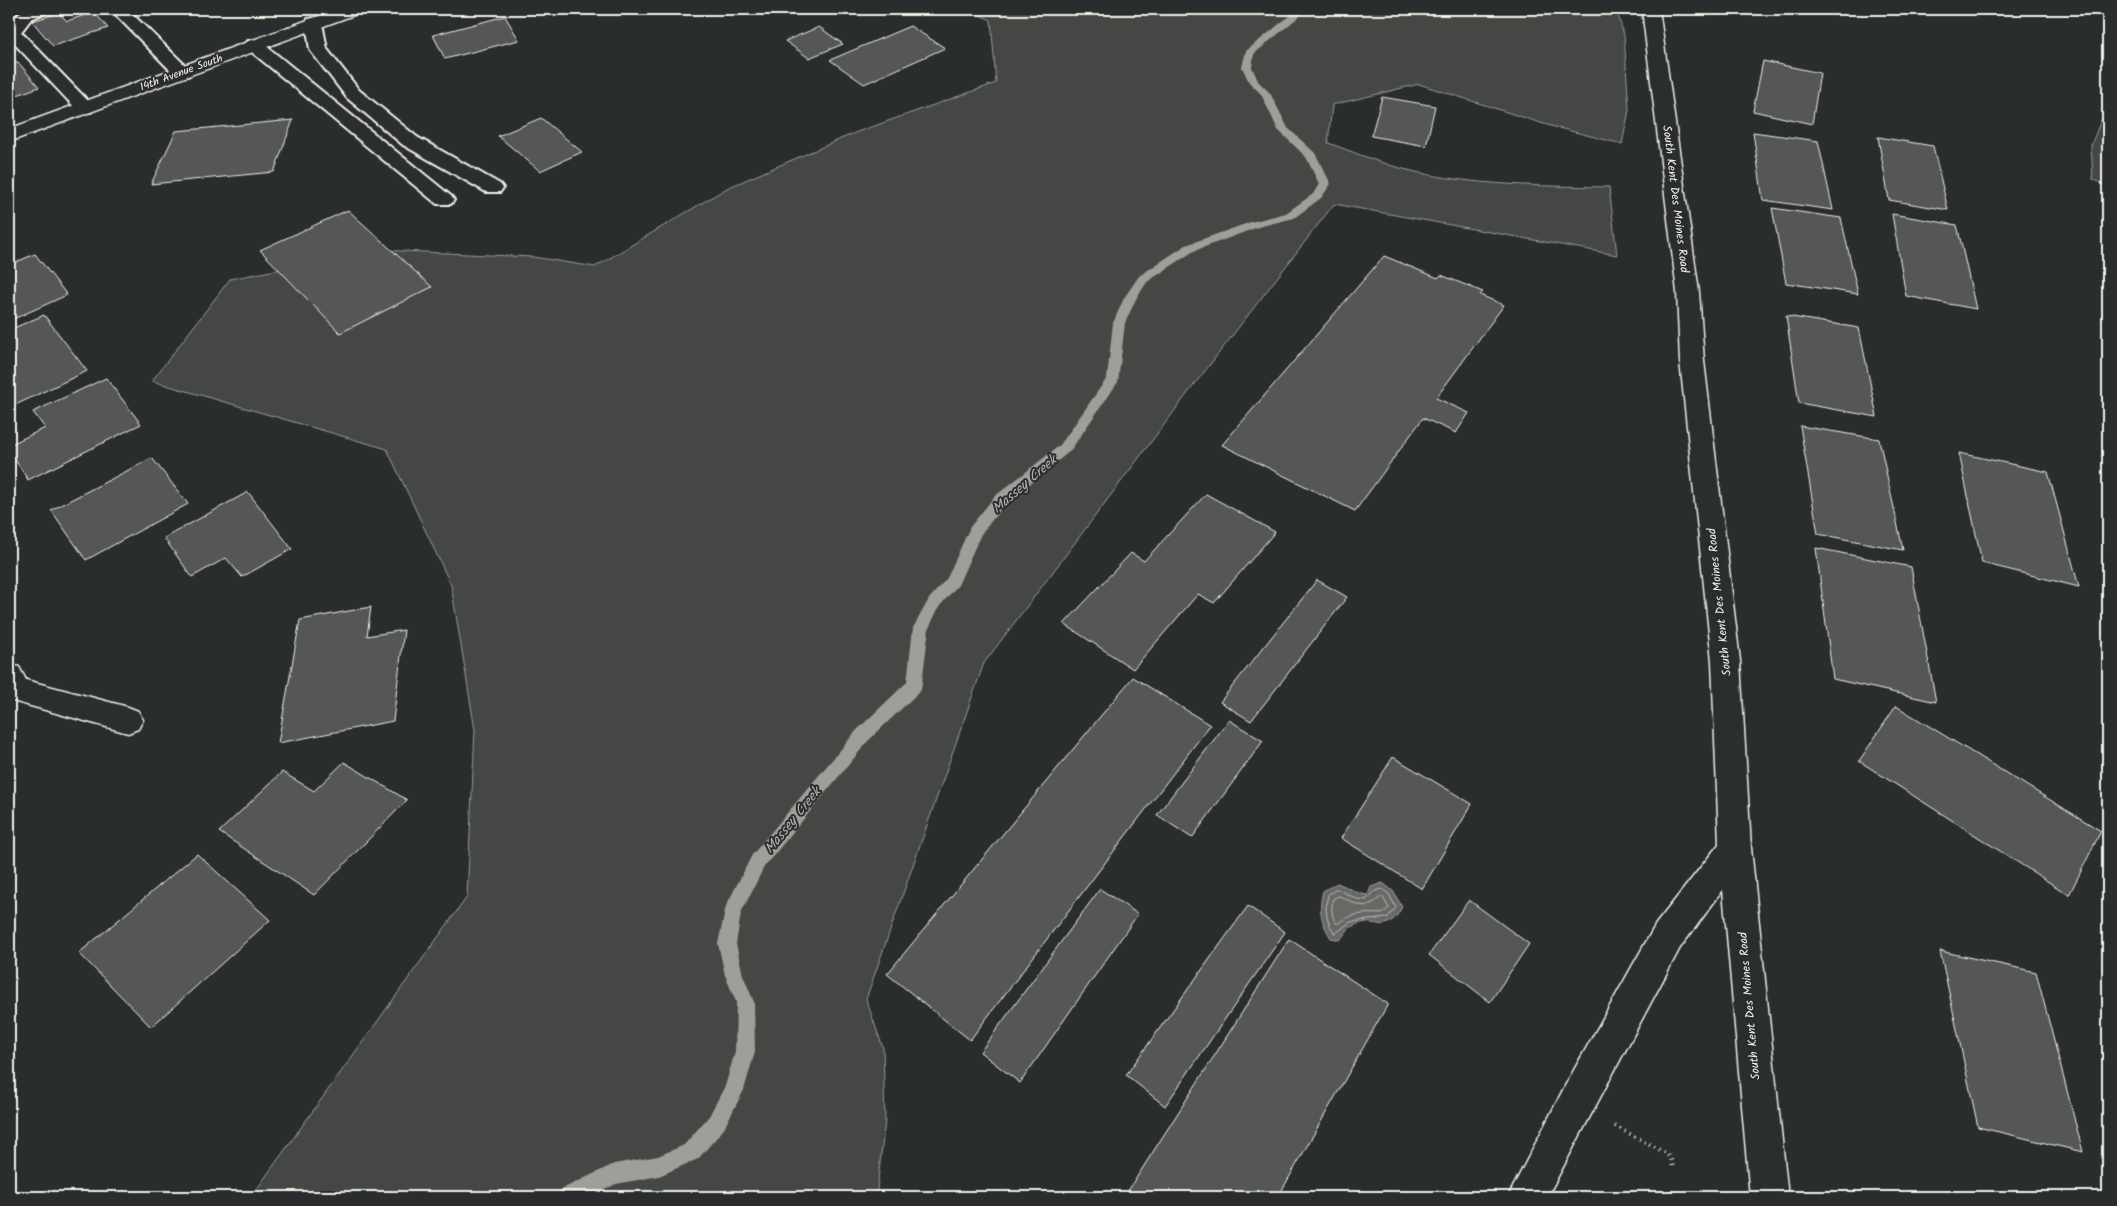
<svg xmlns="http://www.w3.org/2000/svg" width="2117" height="1206" viewBox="0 0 2117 1206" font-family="Kalam,sans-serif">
<rect width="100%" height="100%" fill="#2a2d2e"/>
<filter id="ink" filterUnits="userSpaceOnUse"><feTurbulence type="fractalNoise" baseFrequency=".02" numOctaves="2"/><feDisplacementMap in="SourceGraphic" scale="10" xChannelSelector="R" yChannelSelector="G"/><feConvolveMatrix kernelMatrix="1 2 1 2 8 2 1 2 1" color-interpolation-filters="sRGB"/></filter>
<g filter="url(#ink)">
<g fill="#444645" stroke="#9c9c96">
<path d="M967 9H1616L1624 35 1629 110 1622 144 1547 125 1419 84 1332 105 1328 143C1349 150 1371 160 1393 166 1460 186 1540 186 1609 187L1617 255 1334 204 1191 389 984 663 866 999 883 1048 885 1121 876 1197H251L467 897 475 730 451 585 387 449 152 381 230 279 379 250 533 257 595 267 727 188 857 132 996 83 991 20Z"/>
<path d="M2106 108H2108V186L2093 179 2091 145Z"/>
</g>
<path fill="#676866" stroke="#9f9f9a" d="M1337 883C1349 887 1356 894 1368 895L1371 887 1383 883 1393 891 1402 907C1385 940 1373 913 1351 927 1347 930 1343 936 1340 940L1331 938C1321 923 1318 909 1323 891Z"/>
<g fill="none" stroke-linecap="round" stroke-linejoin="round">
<g stroke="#bcbab4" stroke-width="1">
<path d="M1337 889 1357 899 1366 900 1375 891 1382 889 1389 894 1396 908 1387 918 1350 922 1335 934C1326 922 1324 909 1328 895Z"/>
<path d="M1339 896C1359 904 1363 913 1382 896L1389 908 1382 914C1365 913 1351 913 1337 924 1331 917 1331 908 1333 899Z"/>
</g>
<path fill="#9f9f9a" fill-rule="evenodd" d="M1298 9H1308L1254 54 1252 67 1258 81 1270 93 1288 128 1315 153 1331 184 1321 198 1294 218 1258 227 1194 251 1147 282 1136 299 1125 323 1118 382 1070 451 1004 505 981 534 958 585 939 607 929 628 921 690 869 740 764 867 741 913 736 944 743 975 754 1002 755 1052 744 1090 723 1130 698 1159 659 1176 616 1184 589 1197H557L560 1190 614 1164 658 1156 684 1145 709 1116 725 1086 735 1052 736 1002 725 975 718 944 726 906 752 855 857 730 907 682 913 628 929 599 947 578 970 527 994 497 1060 445 1107 378 1113 323 1124 298 1139 276 1186 245 1251 222 1286 213 1313 194 1319 184 1306 157 1278 130 1261 94 1249 82 1242 67 1246 51Z"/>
</g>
<g fill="#555756" stroke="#f4f1e8">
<path d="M94 12 108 28 53 46 32 21 59 13 67 21Z"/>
<path d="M505 16 519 40 445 59 433 35Z"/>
<path d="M910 26 945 48 864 84 830 60Z"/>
<path d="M819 27 843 44 809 58 785 41Z"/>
<path d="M1763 61 1820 73 1812 124 1753 111Z"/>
<path d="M18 62 39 87 9 98V66Z"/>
<path d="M1382 97 1435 106 1426 146 1371 136Z"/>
<path d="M541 118 582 152 540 171 498 136Z"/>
<path d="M293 120 274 172 151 184 176 131Z"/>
<path d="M1753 132 1818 141 1833 210 1763 200Z"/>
<path d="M1878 137 1933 146 1948 210 1889 200Z"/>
<path d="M1772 208 1841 218 1858 294 1786 283Z"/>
<path d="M348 210 432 287 340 333 260 250Z"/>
<path d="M1892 214 1957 225 1976 309 1906 296Z"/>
<path d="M35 254 67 295 9 321V265Z"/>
<path d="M1384 256 1438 278 1441 275 1483 292 1480 295 1504 305 1436 398 1469 413 1456 433 1423 418 1355 511 1222 445Z"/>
<path d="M44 315 87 371 9 408V330Z"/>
<path d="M1786 316 1859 328 1877 417 1799 403Z"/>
<path d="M106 378 141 424 28 480 9 450V445L45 428 33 412Z"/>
<path d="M1800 426 1879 439 1903 550 1818 534Z"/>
<path d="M1959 453 2048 472 2079 587 1982 563Z"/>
<path d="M152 458 188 504 86 560 51 510Z"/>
<path d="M248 492 292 549 242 577 226 558 192 577 164 538Z"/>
<path d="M1206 494 1275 532 1214 603 1198 594 1133 669 1064 624 1131 553 1144 561Z"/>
<path d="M1816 548 1911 567 1936 702 1833 679Z"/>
<path d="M1317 580 1347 597 1251 721 1220 702Z"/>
<path d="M371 607 367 636 404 630 393 721 278 743 300 620Z"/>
<path d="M1133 677 1210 725 970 1040 887 974Z"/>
<path d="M1896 706 2101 831 2069 895 1859 761Z"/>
<path d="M1229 720 1263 741 1192 838 1157 815Z"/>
<path d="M1393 757 1472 804 1422 889 1341 838Z"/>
<path d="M344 762 407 800 314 895 219 832 282 772 314 791Z"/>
<path d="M197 854 270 920 151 1027 79 953Z"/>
<path d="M1100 889 1138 914 1020 1083 980 1052Z"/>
<path d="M1469 900 1529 944 1490 1002 1429 955Z"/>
<path d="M1248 906 1285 932 1165 1106 1126 1075Z"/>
<path d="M1289 939 1388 1004 1278 1197H1137L1128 1191Z"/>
<path d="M1940 951 2036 972 2083 1152 1978 1127Z"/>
</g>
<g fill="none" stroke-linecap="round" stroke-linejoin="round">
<g stroke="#f4f1e8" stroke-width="4">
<g id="lane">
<path d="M27 9H50L48 12 31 19 21 32 91 104 94 108 91 112H79L9 38C9 24 13 14 27 9Z"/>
<path d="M110 9H127L188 68 191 72 188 76H176Z"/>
<path d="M314 18 320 19 322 23 327 49 359 90 417 137 500 184 503 188 500 192H486L403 145 347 98 310 50 306 23 308 19Z"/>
<path d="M254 40 260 41 451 196 454 200 451 204H437L248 49 245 45 248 41Z"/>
</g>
</g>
<g stroke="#f4f1e8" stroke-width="3">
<g id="street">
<path d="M338 9H362L359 13 9 142V129Z"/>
<path d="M9 664 19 667 26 680 128 707 138 711 143 720 138 729 128 733 9 700Z"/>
</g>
</g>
<g stroke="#f4f1e8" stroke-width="3">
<path id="primary" d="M1642 9H1659L1699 292 1704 361 1740 661 1751 848 1788 1197H1750L1723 890 1680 948 1547 1197H1508L1565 1086 1656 924 1719 844 1712 661 1680 361 1677 292Z"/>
</g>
<path stroke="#f4f1e8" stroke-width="4" stroke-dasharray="1 4.5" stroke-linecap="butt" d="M1615 1126 1666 1153 1671 1159 1673 1167"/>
<use href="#lane" fill="#2a2d2e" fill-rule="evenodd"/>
<use href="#street" fill="#2a2d2e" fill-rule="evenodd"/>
<use href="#primary" fill="#2a2d2e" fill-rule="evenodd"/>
</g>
</g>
<g text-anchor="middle" stroke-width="4" stroke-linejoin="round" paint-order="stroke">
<g font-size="11" fill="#f4f1e8" stroke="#2a2d2e">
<text transform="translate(181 72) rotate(-20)" y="4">14th Avenue South</text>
</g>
<g font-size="12" fill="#f4f1e8" stroke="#2a2d2e">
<text transform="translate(1676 199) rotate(83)" y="4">South Kent Des Moines Road</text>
<text transform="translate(1719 602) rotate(-96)" y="4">South Kent Des Moines Road</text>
<text transform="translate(1749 1006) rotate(-95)" y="4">South Kent Des Moines Road</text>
</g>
<g font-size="14" font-style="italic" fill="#b5b3ae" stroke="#2a2d2e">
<text transform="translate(1024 484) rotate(-41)" y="5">Massey Creek</text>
<text transform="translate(792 820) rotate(-51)" y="5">Massey Creek</text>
</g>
</g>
<rect width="2117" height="1206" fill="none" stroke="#2a2d2e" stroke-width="30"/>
<rect x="15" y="15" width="2087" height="1176" fill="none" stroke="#f4f1e8" stroke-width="2" filter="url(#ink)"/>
</svg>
